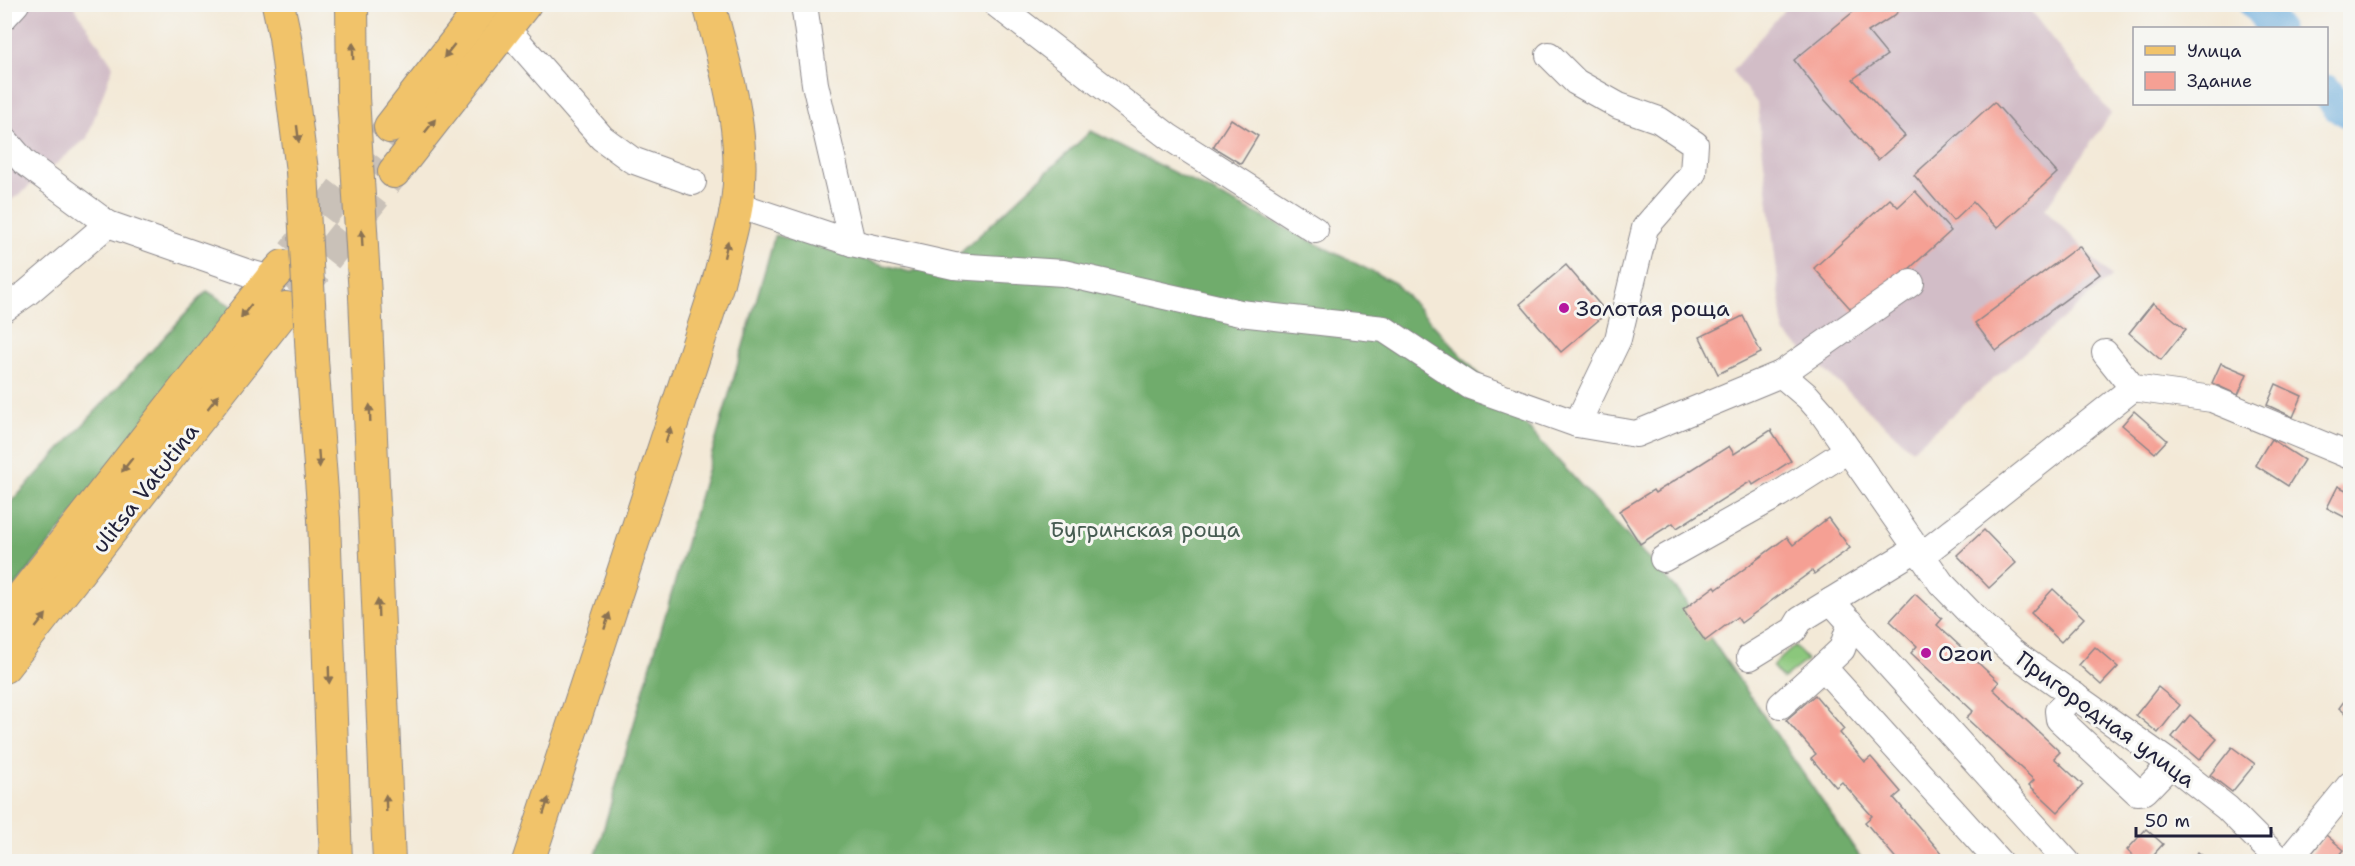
<svg xmlns="http://www.w3.org/2000/svg" width="2355" height="866" viewBox="0 0 2355 866" font-family="'Shantell Sans',sans-serif">
<rect width="100%" height="100%" fill="#f6f6f2"/>
<filter id="ink" filterUnits="userSpaceOnUse"><feTurbulence type="fractalNoise" baseFrequency=".0167" numOctaves="2"/><feDisplacementMap in="SourceGraphic" scale="12" xChannelSelector="R" yChannelSelector="G"/><feConvolveMatrix kernelMatrix="1 2 1 2 8 2 1 2 1" color-interpolation-filters="sRGB"/></filter>
<filter id="wash" filterUnits="userSpaceOnUse"><feTurbulence type="fractalNoise" baseFrequency=".008" numOctaves="4" result="noise"/><feDisplacementMap in="SourceGraphic" scale="24" xChannelSelector="R" yChannelSelector="G"/><feGaussianBlur stdDeviation="1.35" result="paint"/><feColorMatrix in="noise" values="0 0 0 0 0 0 0 0 0 0 0 0 0 0 0 0 0 1.4 0 .05"/><feComposite in="paint" operator="in"/></filter>
<g filter="url(#wash)">
<rect width="100%" height="100%" fill="#f3e9d7"/>
<g fill="#d2bdc7">
<path d="M4 5H73L113 66 87 138 20 194 5 204Z"/>
<path d="M1788 5H2026L2111 114 2045 209 2111 277 1912 450 1784 333 1757 103 1732 71Z"/>
</g>
<path fill="#8bc77c" stroke="#56745c" stroke-width="1.5" d="M1795 646 1807 660 1783 679 1772 666Z"/>
<g fill="#70ac6c" stroke="#496754" stroke-width="1.5">
<path d="M1091 131 1395 283 1679 592 1863 861 594 862 775 235 910 272 956 257Z"/>
<path d="M207 291 236 309 5 600V509Z"/>
</g>
<g fill="none" stroke-linecap="round" stroke-linejoin="round">
<g stroke="#67aadc" stroke-width="33">
<path d="M2256 4 2275 28"/>
<path d="M2326 91 2338 106 2350 112"/>
</g>
</g>
<g id="blocks">
<g fill="#f5a094">
<path d="M1863 4H1905L1895 15 1868 32 1887 55 1853 79 1905 136 1878 160 1825 100 1794 60Z"/>
<path d="M1994 102 2057 173 1997 228 1973 202 1953 221 1914 175Z"/>
<path d="M1231 119 1258 136 1241 164 1213 147Z"/>
<path d="M1915 191 1951 231 1857 316 1814 268 1890 199 1898 207Z"/>
<path d="M2079 246 2100 274 1996 351 1975 323Z"/>
<path d="M1566 265 1607 313 1561 352 1520 304Z"/>
<path d="M2153 303 2186 329 2161 360 2129 333Z"/>
<path d="M1743 316 1761 353 1718 374 1700 337Z"/>
<path d="M2221 363 2247 374 2238 395 2212 383Z"/>
<path d="M2276 384 2302 396 2293 417 2267 405Z"/>
<path d="M2134 411 2167 440 2155 453 2122 425Z"/>
<path d="M1771 430 1791 461 1753 485 1751 481 1677 528 1673 523 1640 544 1619 511 1653 490 1655 493 1729 446 1734 454Z"/>
<path d="M2271 439 2304 460 2288 486 2255 465Z"/>
<path d="M2338 486 2350 492V520L2327 508Z"/>
<path d="M1828 518 1850 548 1814 574 1812 571 1741 623 1737 617 1705 641 1683 610 1715 586 1717 589 1787 537 1793 545Z"/>
<path d="M1984 530 2016 563 1989 588 1957 555Z"/>
<path d="M2053 589 2084 618 2061 642 2031 613Z"/>
<path d="M1915 594 1942 619 1937 625 1999 682 1993 689 2060 752 2054 758 2083 785 2058 812 2029 785 2034 780 1966 718 1973 711 1911 653 1917 646 1890 621Z"/>
<path d="M2095 647 2118 667 2101 685 2079 665Z"/>
<path d="M2158 687 2180 705 2158 733 2136 715Z"/>
<path d="M2350 693V717L2339 708Z"/>
<path d="M1815 695 1844 729 1840 733 1865 762 1871 757 1901 792 1894 798 1949 862H1899L1865 822 1872 816 1842 782 1836 787 1811 758 1816 754 1786 720Z"/>
<path d="M2190 715 2217 739 2199 760 2172 737Z"/>
<path d="M2232 747 2255 764 2232 792 2210 775Z"/>
<path d="M2146 829 2163 844 2147 862H2139L2127 850Z"/>
<path d="M2326 835 2344 850 2334 862H2312L2308 858Z"/>
<path d="M2198 852 2210 862H2190Z"/>
</g>
</g>
</g>
<g filter="url(#ink)">
<use href="#blocks" fill-opacity="0" stroke="#8a8689" stroke-width="1.5"/>
<g fill="none" stroke-linecap="round" stroke-linejoin="round">
<g stroke="#c9c1b8" stroke-width="32" stroke-dasharray="32 16" stroke-linecap="butt">
<path d="M293 253 390 127"/>
<path d="M296 296 394 172"/>
</g>
<g stroke="#8a8689" stroke-width="28">
<g id="minor">
<path d="M804 4 815 84 852 243"/>
<path d="M996 4 1169 137 1315 230"/>
<path d="M4 17 16 4"/>
<path d="M506 28 602 138 632 160 693 182"/>
<path d="M1549 55 1576 82 1619 106 1659 120 1695 144 1693 173 1645 228 1618 339 1577 424"/>
<path d="M4 139 24 162 108 224 246 272 271 279"/>
<path d="M737 205 852 243 954 266 1063 273 1240 313 1384 329 1470 386 1577 424 1636 434 1781 374 1911 283"/>
<path d="M4 309 27 293 108 224"/>
<path d="M2105 353 2133 388 2212 399 2350 456"/>
<path d="M1781 374 1808 397 1823 414 1941 583 1973 616 2011 651 2171 764 2227 808 2281 862"/>
<path d="M1916 549 1831 601 2067 862"/>
<path d="M1921 556 2133 388"/>
<path d="M1663 559 1779 494 1848 450"/>
<path d="M1851 622 1842 649 1823 667 1999 862"/>
<path d="M1750 657 1794 630 1800 620 1831 601"/>
<path d="M2074 695 2058 711 2059 719 2137 792 2145 791 2171 764"/>
<path d="M1781 705 1823 667"/>
<path d="M2287 862 2350 785"/>
</g>
</g>
<g stroke="#8a8689" stroke-width="34">
<g id="major">
<path d="M278 4 285 37 302 171"/>
<path d="M352 4 353 97"/>
<path d="M390 127 485 4"/>
<path d="M394 172 525 4"/>
<path d="M365 296 389 862"/>
<path d="M312 359 324 519 336 862"/>
<path d="M4 619 271 279 283 266"/>
<path d="M4 667 286 308"/>
<path d="M528 862 718 283C724 257 733 230 737 203 747 136 726 69 709 4"/>
</g>
</g>
<use href="#minor" stroke="#fff" stroke-width="26"/>
<use href="#major" stroke="#f1c36a" stroke-width="32"/>
<g stroke="#8a8689" stroke-width="34" stroke-linecap="butt">
<g id="major-bridge">
<path d="M353 97 365 296"/>
<path d="M302 171 312 359"/>
</g>
</g>
<use href="#major-bridge" stroke="#f1c36a" stroke-width="32"/>
</g>
<defs><path id="oneway-solid" d="M-6-.8H1V-3.2L6.5 0L1 3.2V.8H-6Z" transform="scale(1.5)"/></defs>
<g fill="#8a7252">
<use href="#oneway-solid" transform="translate(353 51) rotate(-91)"/>
<use href="#oneway-solid" transform="translate(449 51) rotate(128)"/>
<use href="#oneway-solid" transform="translate(430 126) rotate(-52)"/>
<use href="#oneway-solid" transform="translate(298 134) rotate(83)"/>
<use href="#oneway-solid" transform="translate(362 238) rotate(-93)"/>
<use href="#oneway-solid" transform="translate(726 249) rotate(-77)"/>
<use href="#oneway-solid" transform="translate(246 311) rotate(128)"/>
<use href="#oneway-solid" transform="translate(213 402) rotate(-52)"/>
<use href="#oneway-solid" transform="translate(370 413) rotate(-92)"/>
<use href="#oneway-solid" transform="translate(668 435) rotate(-72)"/>
<use href="#oneway-solid" transform="translate(319 459) rotate(86)"/>
<use href="#oneway-solid" transform="translate(127 465) rotate(128)"/>
<use href="#oneway-solid" transform="translate(378 608) rotate(-92)"/>
<use href="#oneway-solid" transform="translate(41 621) rotate(-52)"/>
<use href="#oneway-solid" transform="translate(607 621) rotate(-72)"/>
<use href="#oneway-solid" transform="translate(329 675) rotate(88)"/>
<use href="#oneway-solid" transform="translate(386 803) rotate(-92)"/>
<use href="#oneway-solid" transform="translate(546 806) rotate(-72)"/>
</g>
</g>
<g fill="#b5179e" stroke="#f6f6f2" stroke-width="2">
<circle cx="1564" cy="308" r="6"/>
<circle cx="1926" cy="653" r="6"/>
</g>
<g text-anchor="middle" stroke-width="6" stroke-linejoin="round" paint-order="stroke">
<g font-size="22" fill="#22223b" stroke="#f6f6f2" text-anchor="start">
<text x="1576" y="316">Золотая роща</text>
<text x="1938" y="661">Ozon</text>
</g>
<g font-size="22" fill="#22223b" stroke="#f6f6f2">
<text transform="translate(145 488) rotate(-52)" y="8">ulitsa Vatutina</text>
<text transform="translate(2106 719) rotate(36)" y="8">Пригородная улица</text>
</g>
<g font-size="22" fill="#475c52" stroke="#f6f6f2">
<text x="1145" y="537">Бугринская роща</text>
</g>
</g>
<rect width="2355" height="866" fill="none" stroke="#f6f6f2" stroke-width="24"/>
<rect x="2133" y="27" width="195" height="78" fill="#f6f6f2" stroke="#a1a1a9" stroke-width="1.5"/>
<rect x="2145" y="46" width="30" height="9" fill="#f1c36a" stroke="#a1a1a9" stroke-width="1.5"/>
<text x="2187" y="57" font-size="18" fill="#22223b">Улица</text>
<rect x="2145" y="72" width="30" height="18" fill="#f5a094" stroke="#a1a1a9" stroke-width="1.5"/>
<text x="2187" y="87" font-size="18" fill="#22223b">Здание</text>
<path d="M2136 827v9h135v-9" fill="none" stroke="#22223b" stroke-width="3"/>
<text x="2145" y="827" font-size="18" fill="#22223b" stroke="#f6f6f2" stroke-width="4.5" paint-order="stroke">50 m</text>
</svg>
